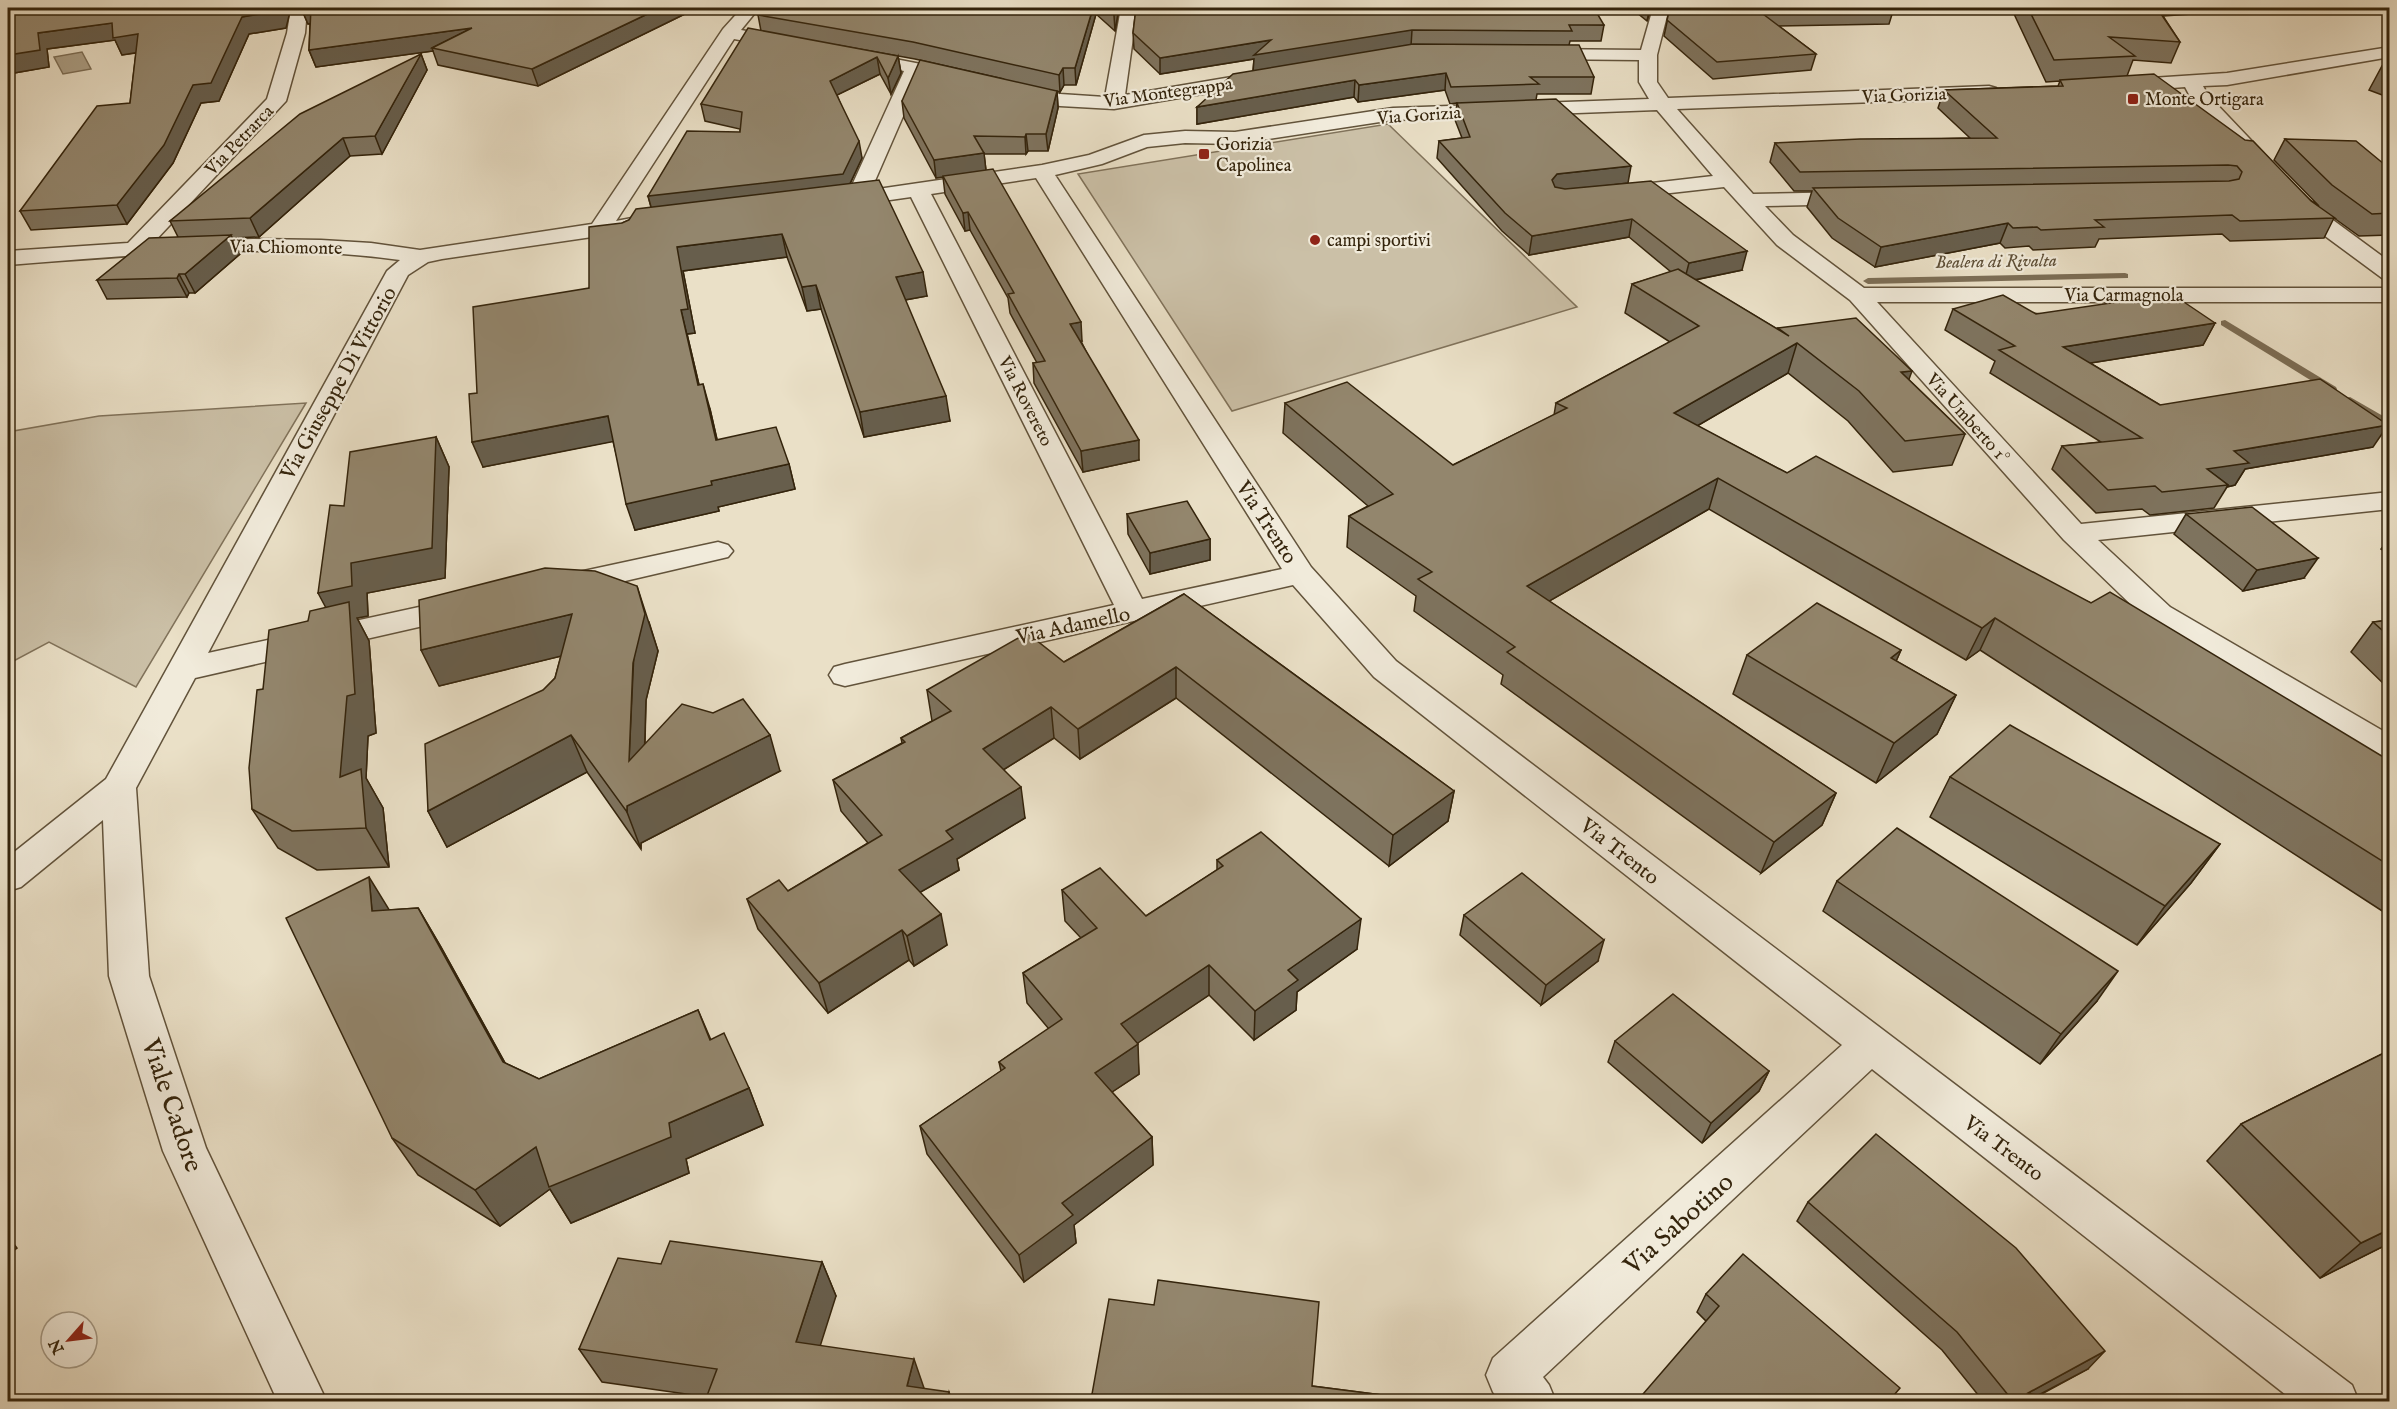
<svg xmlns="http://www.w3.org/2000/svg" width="2397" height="1409" viewBox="0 0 2397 1409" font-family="'IM FELL English',serif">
<rect width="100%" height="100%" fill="#eae0c7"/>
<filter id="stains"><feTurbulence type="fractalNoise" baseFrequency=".00333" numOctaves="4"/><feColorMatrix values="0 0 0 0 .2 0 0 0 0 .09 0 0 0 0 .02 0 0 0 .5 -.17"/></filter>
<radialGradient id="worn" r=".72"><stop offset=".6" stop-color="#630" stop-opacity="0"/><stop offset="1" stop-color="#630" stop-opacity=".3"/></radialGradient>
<g fill="#cbc0a7" stroke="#80725a" stroke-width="1.5">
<path d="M1388 124 1577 307 1232 411 1078 174Z"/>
<path d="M306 403 136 687 49 642 8 664V432L99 416Z"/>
</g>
<path fill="#aca087" stroke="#7c6e56" stroke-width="1.5" d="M82 52 91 69 63 74 54 57Z"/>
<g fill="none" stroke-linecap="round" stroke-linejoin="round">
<g fill="#7c6e56" fill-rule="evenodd">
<path d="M2125 273 2128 274V278L1868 284 1863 281 1868 278Z"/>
<path d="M2225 320 2336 387 2337 389 2336 391H2328L2221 325V321Z"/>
<path d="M2350 397 2390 420V428L2346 402V398Z"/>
</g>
<g stroke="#62533b" stroke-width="3">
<g id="minor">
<path d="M11 8H32L30 12 8 20V9Z"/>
<path d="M291 8H307L305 33 286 101 154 242 253 239 321 240 371 243 420 250 592 224 723 29 742 8H759L741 30 789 39 795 40 798 44 795 48 789 49 734 39 616 221 632 218 640 220 643 225 640 230 442 259 428 262 408 275 208 653 465 597 476 600 480 607 476 614 195 678 136 788 149 976 206 1148 327 1402H278L163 1151 109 976 103 820 21 887 8 891V857L106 779 387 271 400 260C271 242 137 255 8 265V251L128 243 267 99 287 33Z"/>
<path d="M1121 8 1137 9 1125 95 1267 71 1274 73 1276 77 1274 81 1267 83 1114 109 1060 106 1006 93 1004 89 1006 85 1013 83 1060 94 1105 97Z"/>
<path d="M1653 8H1669L1657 55V82L1668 98 1989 86 1996 88 1998 92 1996 96 1989 98 1677 109 1753 194 1855 192 1863 193 1866 198 1863 203 1855 204 1765 206 1793 235 1864 288H2390V302H1877L2081 524 2390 492V509L2098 540 2170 607 2390 735V763L2378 760 2148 621 2064 540 1850 300 1777 245 1724 187 1617 199 1609 198 1606 193 1609 188 1617 187 1713 176 1657 110 1393 120 1235 144 1185 143 1147 147 1102 164 1055 175 1311 567 1396 661 2352 1385 2359 1402H2295L1872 1069 1543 1377 1549 1385 1556 1402H1500L1493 1392 1486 1375 1493 1358 1842 1045 1374 677 1293 585 845 686 834 683 829 675 834 667 845 664 1114 605 911 197 841 207 833 206 830 201 833 196 848 194 904 71 848 60 845 56 848 52 854 51 967 73 969 77 967 81 960 83 921 75 871 190 1042 165 1089 155 1144 135 1185 131 1235 132 1393 108 1649 99 1639 82V60L1538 59 1532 58 1529 54 1532 50 1538 49 1641 50ZM1036 178 1282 569 1142 599 931 194Z"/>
<path d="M2390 47V57L2227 85 2203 86 2208 95 2267 157 2270 161 2267 165 2260 167 2253 165 2193 102 2185 87 2121 92 2114 90 2112 86 2114 82 2121 80 2227 73Z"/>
<path d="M2295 193 2303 194 2318 209 2390 262V280L2382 278 2302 219 2284 199 2287 194Z"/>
<path d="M718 542 728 545 733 551 728 557 565 595 554 592 550 585 554 578 565 575Z"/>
</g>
</g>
<use href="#minor" fill="#f1ebdb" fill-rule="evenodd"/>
</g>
<g fill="#7e735e" stroke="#34240c" stroke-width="1.5">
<path d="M301 8H697L538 86 438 65 433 51 316 67 309 50 310 24H308Z"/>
<path d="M764 8H1119L1115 31 1096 14 1076 85H1064L1060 92 1057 91 1058 108 1048 151H1028L1026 154H984L986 170 1082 341H1081L1139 460 1083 472 1034 383 1033 363H1037L1010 313 1008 298 970 230 965 231 945 194 943 177 936 178 904 118 902 101 1004 79 915 59 837 45 898 56 901 73 891 94 880 74 837 95 862 158 850 184 927 296 905 300 950 421 864 437 821 309 807 311 787 257 683 271 695 333 687 334 699 385 710 409 717 440 789 464 795 489 718 507 719 511 635 530 613 441 483 467 477 393 589 288 622 223 629 220 651 207 648 196 740 132V129L705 121 701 104 761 31 758 15Z"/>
<path d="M1136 8 1604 25 1601 41H1570L1569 45 1594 77 1591 94H1537L1536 100 1628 183 1742 270 1695 280 1777 329 1778 328 1909 380 1965 434 1952 465 1893 472 1848 421 1788 373 1697 426 1787 473 2091 603 2390 761V916L1980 650 1966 660 1709 509 1549 601 1836 793 1822 825 1761 873 1501 684 1503 675 1414 611 1416 596 1347 547 1349 516 1368 506 1283 433 1285 403 1453 465 1554 415 1556 403 1670 342 1625 313 1632 284 1671 272 1629 237 1529 255 1502 231 1437 158 1439 141 1462 138 1455 120 1457 103 1450 104 1445 90 1358 102 1354 97 1197 124V107L1253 71 1254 59 1160 74 1134 49 1133 33Z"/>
<path d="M1631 8H1651L1647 21Z"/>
<path d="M1670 8H1894L1889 24 1779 26 1816 54 1811 70 1713 79 1664 36Z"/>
<path d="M2004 8H2280L2163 16 2180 42 2171 63 2133 60 2127 76 2319 206 2274 160 2285 139 2390 169V235L2359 236 2334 218 2324 238 2230 241 2222 234 2099 239 2095 247 2033 250 2029 246 2005 248 2000 243 1875 267 1832 238 1807 207 1812 191H1794L1770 162 1775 143 1970 138 1938 108 1944 90 2058 86 2060 81 2046 82 2014 14Z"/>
<path d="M8 27 286 28 249 34 219 101 201 103 173 163 127 224 31 230 20 211 130 103 136 53 122 55 115 40 47 49 49 67 8 74Z"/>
<path d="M421 54 427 70 382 154 350 156 259 237 232 238 240 254 195 293H189L187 297 107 299 97 280 178 237 170 221Z"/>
<path d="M2390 64V98L2369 90 2382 66Z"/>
<path d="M1953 309 2215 323 2203 345 2090 363 2160 405 2373 447 2245 469 2235 485 2227 487 2214 508 2150 515 2142 509 2096 513 2052 469 2062 446 2101 442 1990 373 1995 361 1945 330Z"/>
<path d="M436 437 449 467 445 578 367 593 368 616 357 618 369 641 376 733 368 736 366 778 383 808 389 867 317 870 278 848 252 809 263 689 308 621 326 607 344 506Z"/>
<path d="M1127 514 1210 539V560L1150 574 1128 534Z"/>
<path d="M2186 514 2304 578 2243 591 2174 534Z"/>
<path d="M2390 537V555L2381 549Z"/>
<path d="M1184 594 1454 791 1448 821 1389 866 1176 698 1080 759 1054 738 1003 770 1025 818 957 859 959 870 920 892 947 945 914 966 909 960 828 1013 758 929 747 899 788 891 868 843 841 811 833 780 902 743 901 738 932 721 927 690 1064 662Z"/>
<path d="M2390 620V690L2351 652 2373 622Z"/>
<path d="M649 622 658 651 646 700 645 744 780 771 641 843V849L587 772 447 847 428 811 555 678 561 656 439 686Z"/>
<path d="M1901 650 1896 661 1956 695 1937 734 1876 783 1733 694 1747 655Z"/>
<path d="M1950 777 2220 844 2191 883 2137 945 1930 817Z"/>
<path d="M1217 860 1357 949 1297 992 1296 1010 1254 1040 1209 995 1137 1043 1139 1074 1112 1092 1152 1137 1153 1165 1074 1225 1076 1243 1024 1282 927 1154 920 1126 1001 1071 999 1062 1049 1029 1027 1003 1023 973 1081 938 1065 921 1062 890 1146 916 1217 870Z"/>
<path d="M1837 881 2097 1001 2040 1064 1823 911Z"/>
<path d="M418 908 441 947 505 1063 539 1079 698 1010 711 1040 749 1088 763 1125 686 1159 689 1173 571 1223 550 1189 500 1226 418 1175 392 1138 390 910Z"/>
<path d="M1464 915 1598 961 1541 1005 1460 935Z"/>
<path d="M1615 1041 1769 1071 1759 1091 1702 1143 1608 1062Z"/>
<path d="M2390 1050V1243L2320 1278 2207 1161 2241 1124Z"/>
<path d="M1808 1202 2088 1369 2038 1396 2059 1401H1983L1942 1350 1797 1221Z"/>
<path d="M822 1262 836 1296 707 1397 602 1382 579 1349 661 1264Z"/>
<path d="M1706 1294 1889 1401 1706 1321 1697 1312Z"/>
<path d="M1312 1386 1429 1401H1093L1092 1394Z"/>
</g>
<g fill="#675e4c" stroke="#34240c" stroke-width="1.5">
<path d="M280 8H291L286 28 249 34 219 101 201 103 173 163 127 224 117 205 193 85 242 17Z"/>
<path d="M301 8H312L318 22 308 24Z"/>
<path d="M660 8H697L538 86 532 69Z"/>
<path d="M1093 8H1096V14L1076 85 1075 68Z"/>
<path d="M1115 8H1119L1115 31 1114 15Z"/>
<path d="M1650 8H1651L1647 21Z"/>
<path d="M112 23 138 34 146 51 122 55 115 40 47 49 49 67 8 74V55L38 33Z"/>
<path d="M472 28 432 48 433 51 316 67 309 50Z"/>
<path d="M1412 30 1411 46 1253 72 1254 59 1160 74V58L1271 40Z"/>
<path d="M421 54 427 70 382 154 375 136Z"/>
<path d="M898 56 901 73 891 94 888 78Z"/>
<path d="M877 57 880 74 833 97 830 81Z"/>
<path d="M1063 68 1064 85 1060 92 1059 75Z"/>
<path d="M1446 73 1445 90 1358 102 1359 85Z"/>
<path d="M1355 80 1354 97 1197 124V107Z"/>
<path d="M1057 91 1058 108 1048 151 1046 134Z"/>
<path d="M1026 134 1028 151 1026 154 1025 137Z"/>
<path d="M343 138 350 156 259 237 250 218Z"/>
<path d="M859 141 862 158 846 192 653 214 648 196Z"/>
<path d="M984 153 986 171 936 178 934 160Z"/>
<path d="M1631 166 1628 183 1554 192 1552 180 1557 174Z"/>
<path d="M968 212 970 230 965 231 963 213Z"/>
<path d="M1632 219 1629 237 1529 255 1532 236Z"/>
<path d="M2008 223 2000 243 1875 267 1881 247Z"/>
<path d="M782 234 787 257 683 271 695 333 687 334 705 410 681 310 677 247Z"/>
<path d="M231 235 240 254 195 293 185 274Z"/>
<path d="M1747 251 1742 270 1684 282 1689 263Z"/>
<path d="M923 272 927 296 899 301 896 277Z"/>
<path d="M179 274 189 293 187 297 177 278Z"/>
<path d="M816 285 821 309 807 311 802 287Z"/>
<path d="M1081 322 1082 341 1072 343 1070 324Z"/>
<path d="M2215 323 2203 345 2053 369 2063 347Z"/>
<path d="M1797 343 1788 373 1666 444 1674 413Z"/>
<path d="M1912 371 1901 401V372Z"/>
<path d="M703 384 710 409 723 465 716 440Z"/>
<path d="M946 396 950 421 864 437 860 412Z"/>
<path d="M608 416 616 441 483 467 472 442Z"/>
<path d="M2388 425 2373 447 2245 469 2235 485 2227 487 2228 485 2207 469 2234 451Z"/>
<path d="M436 437 449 467 445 578 367 593 368 616 357 618 369 641 376 733 368 736 366 778 383 808 389 867 366 828 340 777 334 623 318 593 351 563Z"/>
<path d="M1139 440V460L1083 472 1081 451Z"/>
<path d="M789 464 795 489 718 507 719 511 635 530 626 504 711 481Z"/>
<path d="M1718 478 1709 509 1520 618 1527 586Z"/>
<path d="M1210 539V560L1150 574V553Z"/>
<path d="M2318 558 2304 578 2243 591 2257 570Z"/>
<path d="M637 586 658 651 646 700 643 798 629 761Z"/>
<path d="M572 614 586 650 439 686 421 650Z"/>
<path d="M1995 618 1980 650 1966 660 1982 628Z"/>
<path d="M1901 650 1884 689 1891 658Z"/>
<path d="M1176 667V698L1080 759 1078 729Z"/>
<path d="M1956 695 1937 734 1876 783 1894 743Z"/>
<path d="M1051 707 1054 738 987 780 983 749Z"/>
<path d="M571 735 587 772 447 847 428 811Z"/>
<path d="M770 735 780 771 641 843V849L627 812V806Z"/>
<path d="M1021 787 1025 818 957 859 959 870 905 901 899 870 946 831Z"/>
<path d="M1454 791 1448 821 1389 866 1393 835Z"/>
<path d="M1836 793 1822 825 1761 873 1774 842Z"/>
<path d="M2220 844 2191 883 2137 945 2165 906Z"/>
<path d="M369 877 393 916 372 911Z"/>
<path d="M418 908 441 947 525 1099 503 1062Z"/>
<path d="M941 914 947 945 914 966 907 936Z"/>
<path d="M1361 919 1357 949 1297 992 1296 1010 1254 1040 1255 1011 1288 970Z"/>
<path d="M902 930 909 960 828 1013 819 983Z"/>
<path d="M1604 940 1598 961 1541 1005 1546 985Z"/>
<path d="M1209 965V995L1123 1053 1121 1024Z"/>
<path d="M2118 971 2097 1001 2040 1064 2061 1034Z"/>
<path d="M1138 1044 1139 1074 1097 1102 1095 1073Z"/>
<path d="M1769 1071 1759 1091 1702 1143 1711 1123Z"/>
<path d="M749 1088 763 1125 686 1159 689 1173 571 1223 550 1189 500 1226 475 1190 536 1147 669 1123Z"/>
<path d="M1152 1137 1153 1165 1074 1225 1076 1243 1024 1282 1019 1255 1062 1203Z"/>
<path d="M2390 1229V1243L2320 1278 2361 1243Z"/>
<path d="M8 1236 17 1248 8 1255Z"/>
<path d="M822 1262 836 1296 811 1375 796 1342Z"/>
<path d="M2105 1351 2088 1369 2027 1401 2028 1393Z"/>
<path d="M914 1359 925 1391 907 1386Z"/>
<path d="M949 1392 952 1401H947Z"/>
</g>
<g fill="#93866d" stroke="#34240c" stroke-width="1.5">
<path d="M14 8H280L279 11 242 17 211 83 193 85 164 145 117 205 20 211 97 106 130 103 138 34 113 38 112 23 38 33 40 50 8 55V27Z"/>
<path d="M311 8H660L532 69 432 48 472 28 309 50Z"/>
<path d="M764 8H1093L1075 68H1063L1059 75 913 42 758 15Z"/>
<path d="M1106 8H1115L1114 15Z"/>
<path d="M1136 8H1594L1604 25H1569L1572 31 1412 30 1254 55 1271 40 1160 58 1133 33Z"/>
<path d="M1670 8H1894L1759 11 1816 54 1717 62 1667 20Z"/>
<path d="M2028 8H2157L2180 42 2109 37 2135 56 2054 60Z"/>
<path d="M748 28 898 56 888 78 877 57 830 81 859 141 843 174 648 196 687 131 740 132 742 112 701 104Z"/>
<path d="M1413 44 1579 45 1594 77H1530L1539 84 1451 87 1446 73 1359 85 1355 80 1197 107 1233 74Z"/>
<path d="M421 54 375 136 343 138 250 218 170 221 300 114Z"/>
<path d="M920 60 1057 91 1046 134H1026L1025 137 974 136 984 153 934 160 902 101Z"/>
<path d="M2390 64V68L2382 66Z"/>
<path d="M2154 74 2245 140 2253 141 2311 201 2335 218 2240 221 2232 215 2095 220 2104 227 2041 230 2037 227 2013 228 2008 223 1881 247 1838 218 1813 188 2229 181 2239 179 2242 172 2237 166 2228 165 1800 172 1775 143 1860 139 1997 138 1944 90 2063 86 2060 80Z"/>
<path d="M1556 99 1631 166 1557 174 1552 180 1555 187 1565 189 1651 181 1747 251 1689 263 1632 219 1532 236 1505 213 1439 141 1470 137 1457 103Z"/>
<path d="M2285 139 2356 141 2390 169V213L2372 214 2332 185Z"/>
<path d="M993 169 1081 322 1070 324 1139 440 1081 451 1033 363 1045 361 1008 294 1014 293 968 212 963 213 943 176Z"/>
<path d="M879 180 923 272 896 277 946 396 860 412 816 285 802 287 782 234 677 247 688 309 681 310 698 385 703 384 716 440 776 427 789 464 711 481 712 485 626 504 608 416 472 442 469 394 477 393 473 307 589 288V227L622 223 629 220 636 209Z"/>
<path d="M231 235 185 274H179L177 278 97 280 149 238Z"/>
<path d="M1678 269 1789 336 1778 328 1856 318 1912 371 1901 372 1965 434 1905 441 1859 391 1797 343 1674 413 1787 473 1816 456 2091 603 2110 592 2390 761V866L1995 618 1982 628 1718 478 1527 586 1836 793 1774 842 1507 652 1515 647 1418 579 1432 572 1349 516 1393 494 1285 403 1347 382 1453 465 1567 408 1556 403 1699 326 1632 284Z"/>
<path d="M2172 294 2215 323 2063 347 2160 405 2320 379 2388 425 2234 451 2249 463 2207 469 2228 485 2162 492 2155 486 2108 490 2062 446 2142 438 1999 350 2015 346 1953 309 2003 295 2036 314Z"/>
<path d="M436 437 432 548 351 563 352 586 318 593 330 505 344 506 350 452Z"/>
<path d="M1187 501 1210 539 1150 553 1127 514Z"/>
<path d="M2252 507 2318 558 2257 570 2186 514Z"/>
<path d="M545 568 595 571 637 586 645 614 633 663 629 761 682 704 713 713 743 699 770 735 627 806V812L571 735 428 811 425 744 543 690 555 678 572 614 421 650 419 600Z"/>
<path d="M1184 594 1454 791 1393 835 1176 667 1078 729 1051 707 983 749 1021 787 946 831 953 839 899 870 941 914 907 936 902 930 819 983 747 899 779 880 788 891 882 835 833 780 905 742 901 738 951 711 927 690 1027 633 1064 662Z"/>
<path d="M349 602 355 694 347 696 340 777 361 769 366 828 292 831 252 809 249 768 257 690 263 689 269 630 308 621 310 611Z"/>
<path d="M1817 603 1901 650 1891 658 1956 695 1894 743 1747 655Z"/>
<path d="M2390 620V637L2373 622Z"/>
<path d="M2010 725 2220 844 2165 906 1950 777Z"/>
<path d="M1897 828 2118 971 2061 1034 1837 881Z"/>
<path d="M1261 832 1361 919 1288 970 1298 980 1255 1011 1209 965 1121 1024 1138 1044 1095 1073 1152 1137 1062 1203 1073 1215 1019 1255 920 1126 1005 1068 999 1062 1062 1019 1023 973 1097 928 1062 890 1100 868 1146 916 1223 866 1217 860Z"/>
<path d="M1522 873 1604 940 1546 985 1464 915Z"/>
<path d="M369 877 372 911 418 908 503 1062 539 1079 698 1010 710 1040 724 1033 749 1088 669 1123 671 1137 549 1187 536 1147 475 1190 392 1138 286 918Z"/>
<path d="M1673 994 1769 1071 1711 1123 1615 1041Z"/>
<path d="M2390 1050V1229L2361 1243 2241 1124Z"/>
<path d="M1876 1134 2016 1248 2105 1351 2028 1393 2059 1401H2013L1957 1332 1808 1202Z"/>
<path d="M670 1241 822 1262 796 1342 914 1359 907 1386 949 1392 947 1401H705L717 1369 579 1349 618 1258 661 1264Z"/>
<path d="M1743 1254 1900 1388 1889 1401H1637L1719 1306 1706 1294Z"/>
<path d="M1158 1280 1319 1302 1312 1386 1429 1401H1150L1092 1394 1109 1299 1154 1305Z"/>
</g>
<g fill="#8f2418" stroke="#f1ebdb" stroke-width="2">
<rect x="2127" y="93" width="12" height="12" rx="3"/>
<rect x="1198" y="148" width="12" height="12" rx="3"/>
<circle cx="1315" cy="240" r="6"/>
</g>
<g text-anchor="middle" stroke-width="4.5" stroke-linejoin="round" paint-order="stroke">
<g font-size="18" fill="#34240c" stroke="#f1ebdb">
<text transform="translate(1168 92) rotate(-8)" y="6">Via Montegrappa</text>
<text transform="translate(1904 95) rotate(-2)" y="6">Via Gorizia</text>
<text transform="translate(1419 115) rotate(-4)" y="6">Via Gorizia</text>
<text transform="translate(239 140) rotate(-46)" y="6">Via Petrarca</text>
<text transform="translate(286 247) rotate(1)" y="6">Via Chiomonte</text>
<text x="2124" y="301">Via Carmagnola</text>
<text transform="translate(1026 401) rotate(63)" y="6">Via Rovereto</text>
<text transform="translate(1968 418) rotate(48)" y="6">Via Umberto 1°</text>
</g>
<g font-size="18" fill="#34240c" stroke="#f1ebdb" text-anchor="start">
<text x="2145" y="105">Monte Ortigara</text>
<text x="1216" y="150">Gorizia<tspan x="1216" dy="21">Capolinea</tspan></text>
<text x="1327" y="246">campi sportivi</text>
</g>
<g font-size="18" font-style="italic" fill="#5e4f37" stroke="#f1ebdb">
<text transform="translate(1996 261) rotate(-1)" y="6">Bealera di Rivalta</text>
</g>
<g font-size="21" fill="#34240c" stroke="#f1ebdb">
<text transform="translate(338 383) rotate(-61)" y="7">Via Giuseppe Di Vittorio</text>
<text transform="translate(1267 522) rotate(57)" y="7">Via Trento</text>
<text transform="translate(1073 625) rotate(-12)" y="7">Via Adamello</text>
<text transform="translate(1620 851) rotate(38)" y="7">Via Trento</text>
<text transform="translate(2004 1148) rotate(37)" y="7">Via Trento</text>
</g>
<g font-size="26" fill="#34240c" stroke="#f1ebdb">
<text transform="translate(173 1105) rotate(71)" y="9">Viale Cadore</text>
<text transform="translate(1678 1223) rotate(-42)" y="9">Via Sabotino</text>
</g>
</g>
<rect width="2397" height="1409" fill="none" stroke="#eae0c7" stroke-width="30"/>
<rect x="9" y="9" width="2379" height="1391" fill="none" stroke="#34240c" stroke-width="3"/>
<rect x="15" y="15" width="2367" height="1379" fill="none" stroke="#34240c" stroke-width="1.5"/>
<g transform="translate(69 1340) rotate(242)"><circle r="28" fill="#f1ebdb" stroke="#a59b88" stroke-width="1.5"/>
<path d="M0-4.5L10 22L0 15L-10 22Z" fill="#8f2418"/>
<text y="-9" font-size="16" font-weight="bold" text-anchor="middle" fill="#34240c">N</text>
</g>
<rect width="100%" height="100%" filter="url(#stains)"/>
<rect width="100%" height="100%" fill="url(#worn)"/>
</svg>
